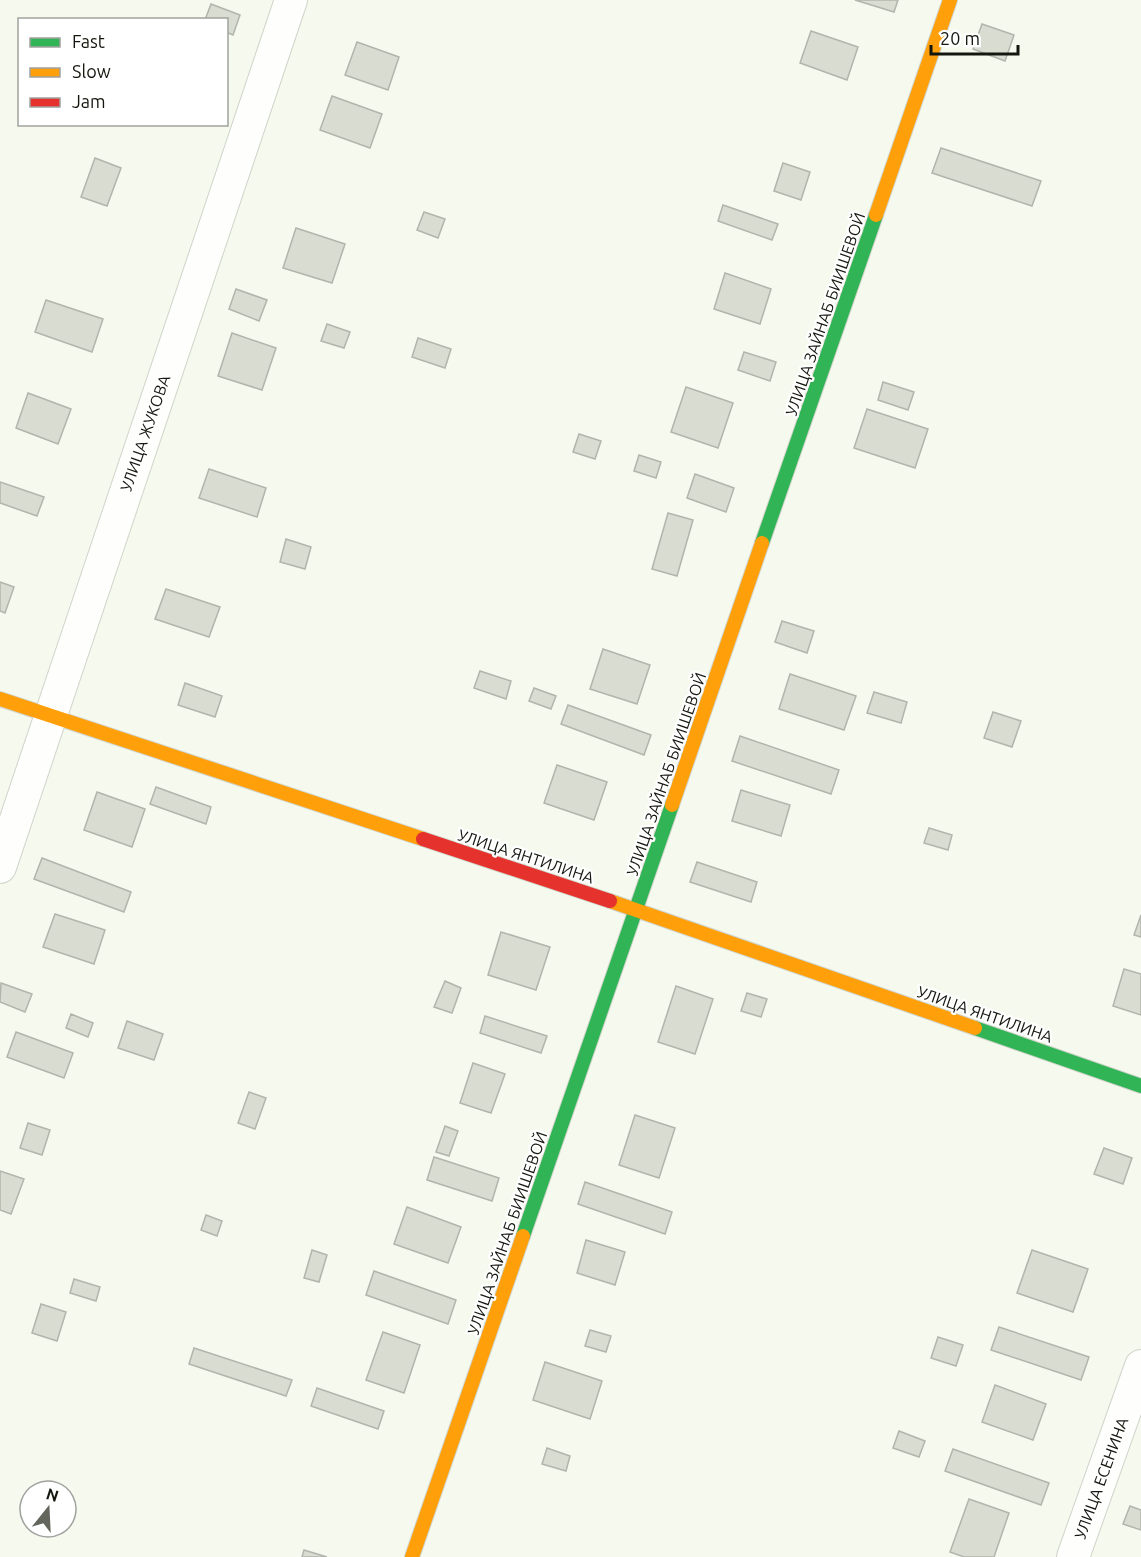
<svg xmlns="http://www.w3.org/2000/svg" width="1141" height="1557" viewBox="0 0 1141 1557" font-family="Ubuntu,sans-serif">
<rect width="100%" height="100%" fill="#f5f9ee"/>
<g fill="#d8dcd1" stroke="#b1b5ab" stroke-width="1.5">
<path d="M855 0H898L894 12Z"/>
<path d="M211 4 240 15 233 35 226 32V20H205Z"/>
<path d="M982 24 1014 35 1005 61 973 49Z"/>
<path d="M811 31 858 47 847 80 800 63Z"/>
<path d="M357 42 399 57 388 90 345 75Z"/>
<path d="M332 96 382 114 370 148 320 130Z"/>
<path d="M941 148 1041 181 1032 206 932 173Z"/>
<path d="M95 158 121 168 107 206 81 197Z"/>
<path d="M783 163 810 172 801 200 774 191Z"/>
<path d="M723 205 778 224 772 240 718 221Z"/>
<path d="M424 212 445 219 438 238 417 230Z"/>
<path d="M296 228 345 244 332 283 283 268Z"/>
<path d="M725 273 771 289 760 324 714 309Z"/>
<path d="M236 289 267 300 259 321 229 309Z"/>
<path d="M46 300 103 319 92 352 35 332Z"/>
<path d="M327 324 350 332 344 348 321 341Z"/>
<path d="M232 333 276 348 262 390 218 376Z"/>
<path d="M418 338 451 349 445 368 412 357Z"/>
<path d="M744 352 776 362 770 381 738 370Z"/>
<path d="M883 382 914 392 908 410 878 400Z"/>
<path d="M686 387 733 403 718 448 671 432Z"/>
<path d="M28 393 71 409 58 444 16 428Z"/>
<path d="M867 409 928 429 915 468 854 448Z"/>
<path d="M579 434 601 441 595 459 573 452Z"/>
<path d="M639 455 661 462 656 478 634 471Z"/>
<path d="M209 469 266 488 257 517 199 498Z"/>
<path d="M695 474 734 488 726 512 687 498Z"/>
<path d="M0 482 44 497 37 516 0 503Z"/>
<path d="M668 513 693 520 677 576 652 569Z"/>
<path d="M286 539 311 547 305 569 280 562Z"/>
<path d="M0 582 14 587 5 613 0 611Z"/>
<path d="M166 589 220 607 209 637 155 619Z"/>
<path d="M782 621 814 631 807 653 775 642Z"/>
<path d="M603 649 650 665 637 704 590 689Z"/>
<path d="M480 671 511 681 506 699 474 688Z"/>
<path d="M790 674 856 696 844 730 779 709Z"/>
<path d="M185 683 222 696 215 717 178 705Z"/>
<path d="M534 688 556 696 551 709 529 701Z"/>
<path d="M874 692 907 702 901 723 867 713Z"/>
<path d="M568 705 651 735 644 755 561 724Z"/>
<path d="M993 712 1021 721 1012 747 984 738Z"/>
<path d="M740 736 839 770 831 794 732 761Z"/>
<path d="M557 765 607 782 594 820 544 803Z"/>
<path d="M156 787 211 807 206 824 150 804Z"/>
<path d="M741 790 790 805 781 836 732 821Z"/>
<path d="M97 792 145 809 132 847 84 830Z"/>
<path d="M929 828 952 835 948 850 924 843Z"/>
<path d="M42 858 131 892 124 912 34 879Z"/>
<path d="M697 862 757 882 751 902 690 882Z"/>
<path d="M55 914 105 930 94 964 43 947Z"/>
<path d="M1141 915V937L1134 935Z"/>
<path d="M501 932 550 947 536 990 488 975Z"/>
<path d="M1124 969 1141 974V1015L1113 1006Z"/>
<path d="M445 981 461 988 452 1013 434 1007Z"/>
<path d="M1 983 32 994 25 1012 0 1002Z"/>
<path d="M676 986 713 999 695 1054 658 1042Z"/>
<path d="M747 993 767 999 761 1017 741 1011Z"/>
<path d="M71 1014 93 1023 88 1037 66 1028Z"/>
<path d="M485 1016 547 1036 541 1053 480 1033Z"/>
<path d="M127 1021 163 1034 154 1060 118 1048Z"/>
<path d="M16 1032 73 1053 64 1078 7 1057Z"/>
<path d="M473 1063 505 1074 491 1113 460 1103Z"/>
<path d="M249 1092 266 1098 255 1129 238 1123Z"/>
<path d="M635 1115 675 1128 659 1178 619 1165Z"/>
<path d="M28 1123 50 1130 42 1155 20 1148Z"/>
<path d="M445 1126 458 1131 449 1156 436 1152Z"/>
<path d="M1104 1148 1132 1158 1123 1184 1094 1174Z"/>
<path d="M434 1157 499 1178 492 1201 427 1180Z"/>
<path d="M0 1171 24 1179 11 1214 0 1210Z"/>
<path d="M585 1182 672 1212 665 1234 578 1204Z"/>
<path d="M407 1207 461 1227 448 1263 394 1244Z"/>
<path d="M206 1215 222 1221 217 1236 201 1230Z"/>
<path d="M586 1240 625 1252 615 1285 577 1273Z"/>
<path d="M312 1250 327 1255 319 1282 304 1278Z"/>
<path d="M1032 1250 1088 1269 1073 1312 1017 1293Z"/>
<path d="M374 1271 456 1300 448 1324 366 1295Z"/>
<path d="M74 1279 100 1287 96 1301 70 1293Z"/>
<path d="M41 1304 66 1312 57 1341 32 1333Z"/>
<path d="M999 1327 1089 1357 1081 1380 991 1350Z"/>
<path d="M590 1330 611 1336 606 1352 585 1346Z"/>
<path d="M383 1332 420 1345 404 1393 366 1380Z"/>
<path d="M938 1337 963 1345 956 1366 931 1358Z"/>
<path d="M194 1348 292 1380 286 1396 189 1364Z"/>
<path d="M545 1362 602 1381 590 1419 533 1400Z"/>
<path d="M995 1385 1046 1404 1033 1440 982 1422Z"/>
<path d="M317 1388 384 1411 378 1429 311 1406Z"/>
<path d="M899 1431 925 1441 919 1457 893 1448Z"/>
<path d="M547 1448 570 1456 566 1471 542 1464Z"/>
<path d="M953 1449 1049 1483 1041 1505 945 1471Z"/>
<path d="M969 1499 1009 1513 994 1557H964L950 1552Z"/>
<path d="M1130 1506 1141 1510V1530L1123 1524Z"/>
<path d="M304 1550 327 1557H302Z"/>
</g>
<g fill="none" stroke-linecap="round" stroke-linejoin="round">
<g stroke="#d0d4ca" stroke-width="34">
<g id="street">
<path d="M0 867 291 0"/>
<path d="M1073 1557 1141 1366"/>
</g>
</g>
<g stroke="#d0d4ca" stroke-width="16">
<g id="fast">
<path d="M762 543 876 215"/>
<path d="M975 1028 1141 1086"/>
<path d="M523 1236 672 805"/>
</g>
</g>
<g stroke="#d0d4ca" stroke-width="16">
<g id="slow">
<path d="M876 215 950 0"/>
<path d="M0 699 423 839"/>
<path d="M672 805 762 543"/>
<path d="M610 901 975 1028"/>
<path d="M412 1557 523 1236"/>
</g>
</g>
<g stroke="#d0d4ca" stroke-width="16">
<path id="jam" d="M423 839 610 901"/>
</g>
<use href="#street" stroke="#fefefc" stroke-width="32"/>
<use href="#fast" stroke="#30b455" stroke-width="14"/>
<use href="#slow" stroke="#ff9f0a" stroke-width="14"/>
<use href="#jam" stroke="#e5322d" stroke-width="14"/>
</g>
<g text-anchor="middle" stroke-width="4.5" stroke-linejoin="round" paint-order="stroke">
<g font-size="16" fill="#14170e" stroke="#fff">
<text transform="translate(825 314) rotate(-71)" y="6">УЛИЦА ЗАЙНАБ БИИШЕВОЙ</text>
<text transform="translate(145 433) rotate(-71)" y="6">УЛИЦА ЖУКОВА</text>
<text transform="translate(666 774) rotate(-71)" y="6">УЛИЦА ЗАЙНАБ БИИШЕВОЙ</text>
<text transform="translate(526 856) rotate(18)" y="6">УЛИЦА ЯНТИЛИНА</text>
<text transform="translate(985 1014) rotate(19)" y="6">УЛИЦА ЯНТИЛИНА</text>
<text transform="translate(507 1233) rotate(-71)" y="6">УЛИЦА ЗАЙНАБ БИИШЕВОЙ</text>
<text transform="translate(1101 1478) rotate(-70)" y="6">УЛИЦА ЕСЕНИНА</text>
</g>
</g>
<rect x="18" y="18" width="210" height="108" fill="#ffffff" stroke="#a1a29f" stroke-width="1.5"/>
<rect x="30" y="38" width="30" height="9" fill="#30b455" stroke="#a1a29f" stroke-width="1.5"/>
<text x="72" y="48" font-size="18" fill="#14170e">Fast</text>
<rect x="30" y="68" width="30" height="9" fill="#ff9f0a" stroke="#a1a29f" stroke-width="1.5"/>
<text x="72" y="78" font-size="18" fill="#14170e">Slow</text>
<rect x="30" y="98" width="30" height="9" fill="#e5322d" stroke="#a1a29f" stroke-width="1.5"/>
<text x="72" y="108" font-size="18" fill="#14170e">Jam</text>
<g transform="translate(48 1509) rotate(18)"><circle r="28" fill="#ffffff" stroke="#a1a29f" stroke-width="1.5"/>
<path d="M0-4.5L10 22L0 15L-10 22Z" fill="#63665c"/>
<text y="-9" font-size="16" font-weight="bold" text-anchor="middle" fill="#14170e">N</text>
</g>
<path d="M931 45v9h87v-9" fill="none" stroke="#14170e" stroke-width="3"/>
<text x="940" y="45" font-size="18" fill="#14170e" stroke="#ffffff" stroke-width="4.5" paint-order="stroke">20 m</text>
</svg>
